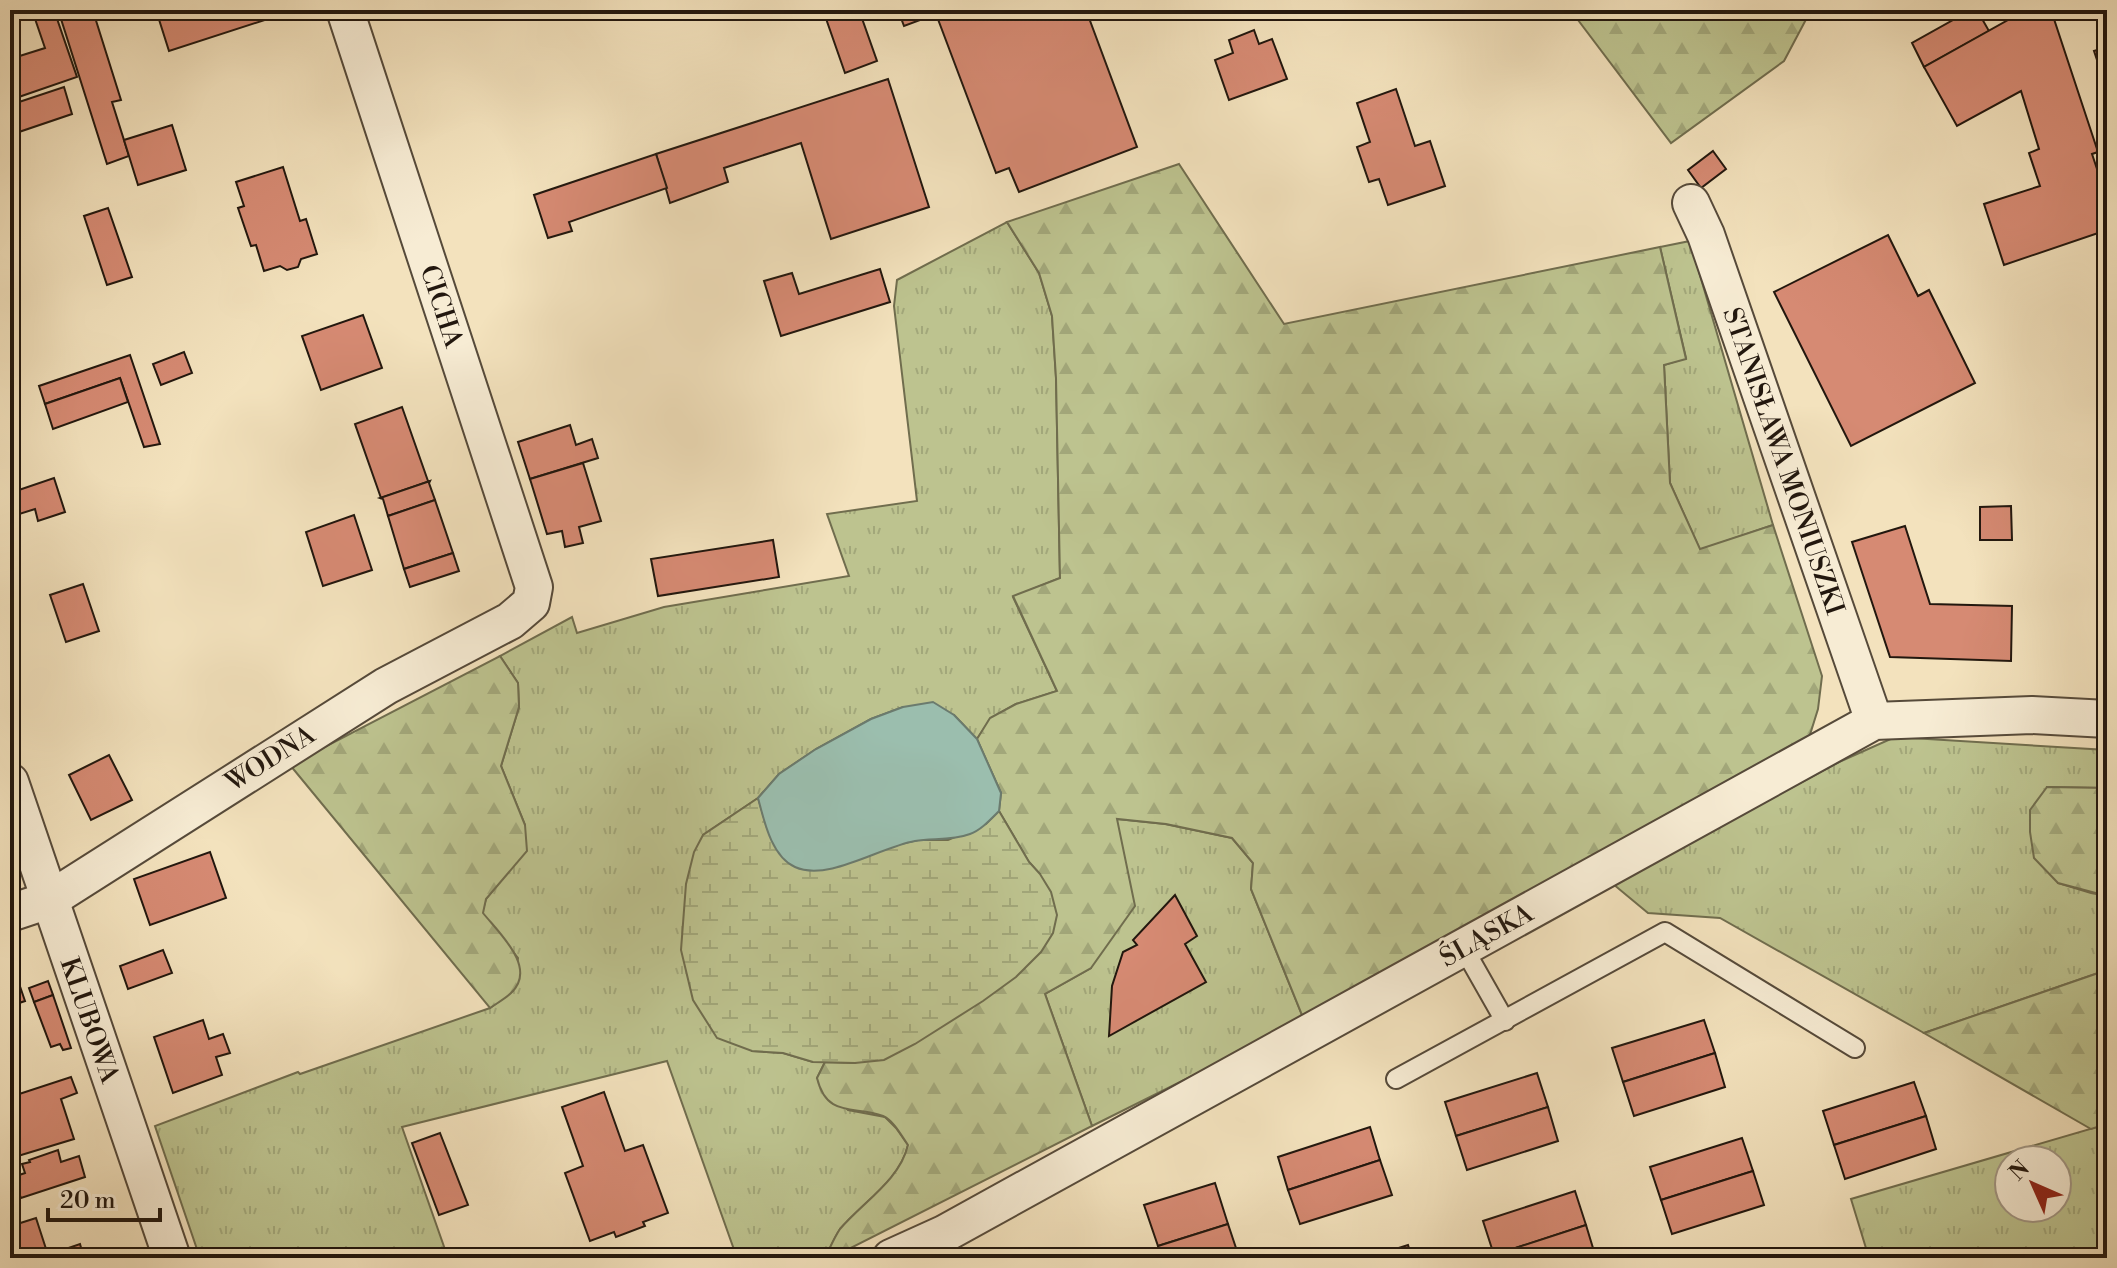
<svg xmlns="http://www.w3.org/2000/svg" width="2117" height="1268" viewBox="0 0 2117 1268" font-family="'Libre Bodoni',serif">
<defs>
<pattern id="grass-tufts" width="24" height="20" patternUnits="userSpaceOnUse" patternTransform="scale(2)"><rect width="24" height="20" fill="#bdc38f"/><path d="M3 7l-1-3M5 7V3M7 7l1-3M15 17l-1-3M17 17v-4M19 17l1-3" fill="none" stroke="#a2a77a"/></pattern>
<pattern id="forest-firs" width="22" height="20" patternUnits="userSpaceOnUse" patternTransform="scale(2)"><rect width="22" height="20" fill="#bdc38f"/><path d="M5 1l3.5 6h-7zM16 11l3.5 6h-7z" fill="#a2a77a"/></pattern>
<pattern id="wetland-marsh" width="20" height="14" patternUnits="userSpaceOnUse" patternTransform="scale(2)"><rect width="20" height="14" fill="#bdc38f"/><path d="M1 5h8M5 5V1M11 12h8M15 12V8" fill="none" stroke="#a2a77a"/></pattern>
</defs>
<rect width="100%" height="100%" fill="#f3e2bd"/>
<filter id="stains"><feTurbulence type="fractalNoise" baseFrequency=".0025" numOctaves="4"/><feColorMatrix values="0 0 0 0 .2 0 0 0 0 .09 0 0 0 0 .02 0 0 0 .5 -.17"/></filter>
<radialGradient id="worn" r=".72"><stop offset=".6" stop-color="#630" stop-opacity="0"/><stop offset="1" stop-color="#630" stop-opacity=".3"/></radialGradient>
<g fill="url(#grass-tufts)" stroke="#706d4e" stroke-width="2" fill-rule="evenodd">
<path d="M1007 222 1039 273 1052 316 1056 378 1060 578 1013 597 1057 691 1016 704 991 718 977 739 954 715 903 707 871 719 816 749 779 774 758 798 703 835 752 1051 783 1053 813 1062H825L817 1078 848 1110 885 1117 896 1128 908 1145C900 1180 863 1202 840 1229 834 1238 830 1248 825 1258H737L667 1061 402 1127 448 1258H200L155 1126 298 1072 300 1074 490 1008 513 991 518 958 482 913 486 899 502 879 525 825 501 766 519 707 518 683 500 656 572 617 577 633 664 607 849 576 827 514 917 501 894 306 897 280Z"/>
<path d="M1690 241 1773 525 1700 550 1670 483 1664 365 1686 358 1660 247Z"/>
<path d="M1895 737 2107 750V788L2047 787 2058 883 2091 893 2107 896V970L1924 1033 1720 918 1648 913 1613 884 1839 762Z"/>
<path d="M1117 819 1165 824 1232 838 1253 863 1251 889 1304 1020 1092 1126 1045 994 1091 968Z"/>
<path d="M2107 1124V1258H1869L1851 1199ZM2009 1160H2057V1208H2009Z"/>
</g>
<g fill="url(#forest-firs)" stroke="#706d4e" stroke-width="2">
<path d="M1575 10H1811L1784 61 1671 143 1572 12Z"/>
<path d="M1179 164 1284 324 1660 247 1686 359 1664 365 1670 483 1700 549 1773 525 1822 676 1818 709 1808 741 1304 1020 1251 889 1253 863 1232 838 1166 824 1117 819 1135 906 1091 968 1045 994 1092 1126 831 1258H825C830 1248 834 1238 840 1229 863 1202 900 1180 908 1145 901 1135 894 1121 883 1116 855 1105 827 1119 817 1078L825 1062 855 1063 1040 874 1029 862 999 811 1001 793 977 739 990 718 1016 704 1057 691 1013 596 1060 578 1056 378 1052 316 1039 273 1007 222Z"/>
<path d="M500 656 518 683 519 707 501 766 525 825 527 851 486 899 483 913C499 933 538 968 511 993 505 999 497 1003 490 1008L290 765Z"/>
<path d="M2047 787 2107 788V896L2058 883 2034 858 2030 832V810Z"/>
<path d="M2107 970V1124L2091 1129 1924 1033Z"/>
</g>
<path fill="url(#wetland-marsh)" stroke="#706d4e" stroke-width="2" d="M758 798 767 828 864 857 892 846 918 840H948L986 824 999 811 1029 862 1040 874 1051 892 1057 915 1053 933 1041 952 1016 977 983 1001 915 1044 884 1060 855 1063 813 1062 783 1053 752 1051 717 1038 693 1000 681 950 686 884 694 852 703 835Z"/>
<path fill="#9bbeae" stroke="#6b7b6e" stroke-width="2" d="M933 702 954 715 977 739 1001 793 999 811C990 820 981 830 970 834 951 841 933 838 915 841 880 847 828 882 795 867 771 856 764 820 758 798L779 774 816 749 871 719 903 707Z"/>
<g fill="#d68a73" stroke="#22170e" stroke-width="2">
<path d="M32 10H54L77 77 10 100V59L45 48Z"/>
<path d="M156 10H276L277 16 169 51Z"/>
<path d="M823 10H859L877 61 845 73Z"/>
<path d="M898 10H1086L1137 147 1019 192 1009 168 996 173 936 14 904 26Z"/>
<path d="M1971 10H1977L1989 31 1924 67 1912 43Z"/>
<path d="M2026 10H2051L2098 152 2092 154 2107 199V230L2004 265 1984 204 2040 186 2029 153 2039 149 2021 91 1957 126 1924 67Z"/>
<path d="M93 11 121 100 112 102 129 156 107 164 61 19Z"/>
<path d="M1254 30 1259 44 1272 39 1287 79 1229 100 1215 60 1233 53 1229 40Z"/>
<path d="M2107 47V90L2094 51Z"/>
<path d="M888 79 929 207 831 239 801 143 724 168 728 182 670 203 656 154Z"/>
<path d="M64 87 72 114 10 135V105Z"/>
<path d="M1396 89 1415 146 1430 141 1445 186 1388 205 1379 179 1369 182 1357 147 1370 142 1357 103Z"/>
<path d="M172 125 186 170 138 185 124 140Z"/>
<path d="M1713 151 1726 169 1701 188 1688 170Z"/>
<path d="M656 154 667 188 569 222 572 231 548 238 534 195Z"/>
<path d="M283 167 300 221 306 219 317 254 301 259 298 267 287 270 280 266 264 271 256 245 251 246 238 208 244 206 236 182Z"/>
<path d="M108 208 132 277 107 285 84 216Z"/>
<path d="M1888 235 1918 296 1929 290 1975 383 1851 446 1774 292Z"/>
<path d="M880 269 890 302 781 336 764 281 792 273 799 294Z"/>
<path d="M363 315 382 368 321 390 302 336Z"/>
<path d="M184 352 192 373 161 385 153 364Z"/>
<path d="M130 355 160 444 144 447 120 378 45 404 39 386Z"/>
<path d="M120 378 128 402 53 429 45 404Z"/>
<path d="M402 407 428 481H430L381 498 355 424Z"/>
<path d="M570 425 576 445 592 439 598 458 530 479 518 442Z"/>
<path d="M583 463 601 521 579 527 583 543 565 547 562 531 547 534 530 479Z"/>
<path d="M54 478 65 512 38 521 35 509 10 517V493Z"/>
<path d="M430 481 429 483 435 500 388 516 383 499 380 498Z"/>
<path d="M435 500 453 553 404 569 388 516Z"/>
<path d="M2011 506 2012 540H1980V507Z"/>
<path d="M354 515 372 570 323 586 306 532Z"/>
<path d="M1905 526 1930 604 2012 606 2011 661 1890 657 1852 542Z"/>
<path d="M773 540 779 577 658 596 651 559Z"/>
<path d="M453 553 459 571 410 587 404 569Z"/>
<path d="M83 584 99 631 66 642 50 595Z"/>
<path d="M109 755 132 800 91 820 69 775Z"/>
<path d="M210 852 226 898 150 925 134 879Z"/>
<path d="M1175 895 1197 936 1185 944 1206 982 1109 1036 1112 986 1123 952 1137 945 1133 940Z"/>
<path d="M163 950 172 973 128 989 120 966Z"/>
<path d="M10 957 25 1001 10 1006Z"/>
<path d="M48 981 53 995 34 1002 29 988Z"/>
<path d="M53 995 71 1048 63 1050 60 1044 51 1047 34 1002Z"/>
<path d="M203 1020 209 1039 223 1034 230 1053 216 1057 222 1075 173 1093 154 1037Z"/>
<path d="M1704 1020 1715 1053 1623 1082 1612 1048Z"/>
<path d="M1715 1053 1725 1087 1634 1116 1623 1082Z"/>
<path d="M1537 1073 1548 1107 1456 1136 1445 1102Z"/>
<path d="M71 1077 77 1093 61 1099 74 1139 18 1156 10 1132V1097Z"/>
<path d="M1914 1082 1926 1116 1834 1145 1823 1111Z"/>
<path d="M604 1092 625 1151 643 1145 668 1213 643 1222 645 1226 616 1237 614 1232 590 1241 565 1173 583 1166 562 1107Z"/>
<path d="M1548 1107 1558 1141 1467 1170 1456 1136Z"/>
<path d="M1926 1116 1936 1149 1845 1179 1834 1145Z"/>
<path d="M1370 1127 1380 1160 1288 1190 1278 1157Z"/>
<path d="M440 1133 468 1205 439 1215 412 1143Z"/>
<path d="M1742 1138 1753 1171 1661 1200 1650 1167Z"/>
<path d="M58 1150 61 1162 79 1156 85 1177 21 1198 13 1177 25 1173 22 1164 30 1162 29 1160Z"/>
<path d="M1380 1160 1392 1195 1300 1224 1288 1190Z"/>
<path d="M1753 1171 1764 1205 1672 1234 1661 1200Z"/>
<path d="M1215 1183 1228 1224 1158 1246 1144 1205Z"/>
<path d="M1575 1191 1586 1225 1494 1255 1483 1221Z"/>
<path d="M36 1218 48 1255 80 1244 84 1258H22L11 1226Z"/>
<path d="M1228 1224 1239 1257 1161 1258 1158 1246Z"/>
<path d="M1586 1225 1596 1258H1495L1494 1255Z"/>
<path d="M1408 1245 1412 1258H1367Z"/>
</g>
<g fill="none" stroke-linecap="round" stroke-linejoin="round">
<g stroke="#564a3a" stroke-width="22">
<g id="service">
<path d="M1463 947 1505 1021"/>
<path d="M1396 1079 1665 932 1855 1048"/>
</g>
</g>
<g stroke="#564a3a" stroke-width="40">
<g id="minor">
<path d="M1691 203 1706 235 1874 721"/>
<path d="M10 782 172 1258"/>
<path d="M10 913 49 900 386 686 510 621 531 603 534 587 345 10"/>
<path d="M891 1258 944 1234 1874 721 2032 715 2107 719"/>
</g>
</g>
<use href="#service" stroke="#f7ecd4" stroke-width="18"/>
<use href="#minor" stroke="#f7ecd4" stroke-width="36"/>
</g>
<g text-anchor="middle" stroke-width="6" stroke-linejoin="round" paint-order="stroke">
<g font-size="26" fill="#22170e" stroke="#f7ecd4">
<text transform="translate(442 306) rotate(72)" y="9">CICHA</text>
<text transform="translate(1784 461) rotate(71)" y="9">STANISŁAWA MONIUSZKI</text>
<text transform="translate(270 758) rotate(-32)" y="9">WODNA</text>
<text transform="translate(1486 935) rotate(-29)" y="9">ŚLĄSKA</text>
<text transform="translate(90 1020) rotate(71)" y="9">KLUBOWA</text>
</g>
</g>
<rect width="2117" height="1268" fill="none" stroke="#f3e2bd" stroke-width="40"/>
<rect x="12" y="12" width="2093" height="1244" fill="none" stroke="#22170e" stroke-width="4"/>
<rect x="20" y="20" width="2077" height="1228" fill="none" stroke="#22170e" stroke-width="2"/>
<g transform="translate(2033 1184) rotate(315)"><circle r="38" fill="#f7ecd4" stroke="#a29785" stroke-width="2"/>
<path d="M0-6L14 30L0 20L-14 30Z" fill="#8f2418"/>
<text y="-12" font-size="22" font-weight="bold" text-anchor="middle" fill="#22170e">N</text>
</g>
<path d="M48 1208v12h112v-12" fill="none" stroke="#22170e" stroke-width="4"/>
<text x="60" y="1208" font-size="24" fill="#22170e" stroke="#f7ecd4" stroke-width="6" paint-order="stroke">20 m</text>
<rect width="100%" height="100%" filter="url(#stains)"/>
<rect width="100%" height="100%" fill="url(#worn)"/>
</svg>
